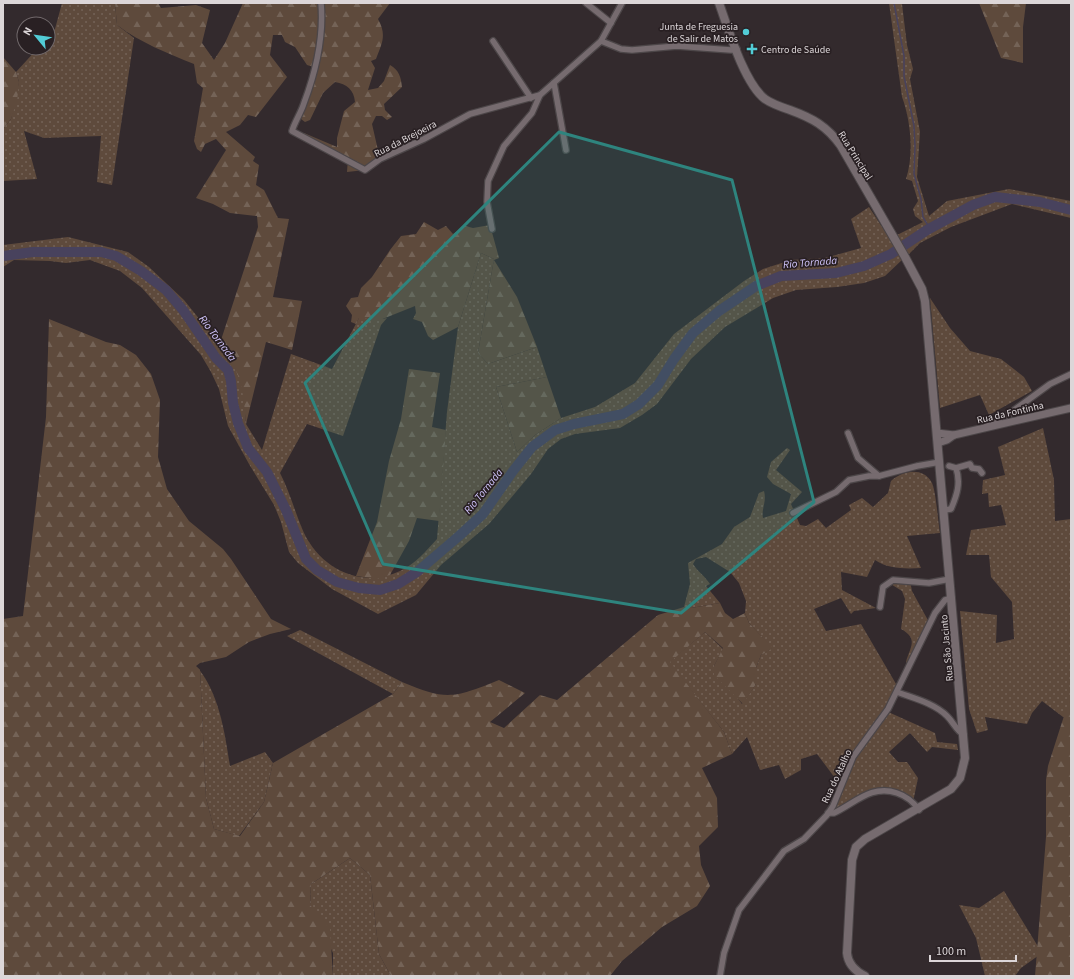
<svg xmlns="http://www.w3.org/2000/svg" width="1074" height="979" viewBox="0 0 1074 979" font-family="'Source Sans 3',sans-serif">
<defs>
<pattern id="grass-dots" width="8" height="8" patternUnits="userSpaceOnUse"><rect width="8" height="8" fill="#5e4a3c"/><path d="M2 2h.1M6 6h.1" fill="none" stroke="#746357" stroke-width="1.8" stroke-linecap="round"/></pattern>
<pattern id="forest-firs" width="22" height="20" patternUnits="userSpaceOnUse"><rect width="22" height="20" fill="#5e4a3c"/><path d="M5 1l3.5 6h-7zM16 11l3.5 6h-7z" fill="#746357"/></pattern>
</defs>
<rect width="100%" height="100%" fill="#332a2d"/>
<g fill="url(#grass-dots)">
<path d="M62 3H115L117 25 134 38 112 185 97 182 101 136 44 138 24 131 37 179 3 181V129L11 119 19 82 16 72 38 48H48V37L55 29Z"/>
<path d="M889 3 902 4 907 45 913 69 910 79 920 132 917 177 929 216 947 201 1009 189 1071 201V218L1012 204 951 227 920 243 908 255 897 235 923 222 915 216 913 209 918 201 912 181 906 179C914 155 911 121 902 97Z"/>
<path d="M869 207 903 259 885 276 864 283 837 287 796 290 773 298 725 327 691 359 657 404 642 415 620 428 575 434 561 439 548 449 531 474 489 524 441 565 416 595 378 614 332 589 298 563 289 552 281 522 274 505 249 464 228 426 219 389 211 372 201 355 142 288 120 271 90 260 66 263 50 261 14 260 3 267V245L68 237 128 252 149 267 184 300 229 356 237 369 244 393 246 424 262 450 291 354 332 369 359 318C369 316 377 321 387 318L381 325 343 436 307 424 280 473C290 492 295 513 304 533 321 569 362 589 400 571 414 565 427 550 437 539L447 412 458 327 481 253 494 259 478 353 488 364 537 347 547 377 496 387 517 452 535 435 561 418 595 407 635 383 674 334 744 281 763 269 791 260 825 258 861 248 851 219Z"/>
<path d="M930 298 950 328 970 351 1001 359 1024 377 1032 391 989 415 980 395 940 408Z"/>
<path d="M1043 428 1054 480 1055 521 1071 519V718L1063 717 1042 701 1032 713 1027 724 985 717 988 730 977 733 969 709 960 611 997 615 996 643 1014 639 1012 602 991 577 989 555H966L971 530 1006 525 1001 505 989 507 988 493 982 494 983 480 1005 475 998 447Z"/>
<path d="M787 448 790 450 776 470 802 492 791 504 800 525 806 526 818 519 826 528 851 510 849 505 862 498 873 507 888 493 891 481C902 471 923 466 932 483 936 492 938 521 940 533L907 536 921 568C906 569 888 569 875 560L867 577 841 572 842 590 876 608 854 611 851 614 841 598 814 609 826 631 861 624 899 689 886 711 935 733 937 742 957 744 958 750 932 747 927 752 910 733 889 752 898 762H907L918 778 913 802 903 795 880 790 828 813 841 786 817 754 801 759V770L785 779 779 765 760 770 747 737 732 754 724 732 669 662 705 632 723 649 714 666 742 704 756 684V668L761 655 772 648 749 623 745 613 746 601 739 583 730 572 706 557 696 559 693 564C698 572 705 576 710 584L706 586 720 603 691 608 684 607 690 584 688 563 722 544 734 527 750 517 759 493 764 491C767 502 761 509 763 518L786 511 791 494 773 484 767 477 771 462Z"/>
<path d="M910 581 912 591 930 624 909 667 906 662C910 647 919 639 901 629L905 599 902 591 889 583Z"/>
<path d="M300 630 402 682 393 694 287 636Z"/>
<path d="M196 666C219 691 225 734 230 766L265 752 273 763 264 802 239 836 214 829 206 798 200 670Z"/>
<path d="M350 858 370 875 379 954 391 976H333V953L310 905 311 884Z"/>
<path d="M1004 891 1042 953 1021 968 1015 976H985L976 938 959 905 979 908Z"/>
</g>
<g fill="url(#forest-firs)">
<path d="M115 3H158L161 8 196 5 210 10 202 43 214 60 225 43 243 3H390L378 19C387 35 382 43 376 59L371 61 375 68 368 90 378 88 384 81 390 65C399 70 401 77 402 87L384 104 385 110 392 117 387 120 382 116H376L372 124 380 159 365 170 347 172 348 158 303 141 304 133 337 147V138L344 111 355 102C354 90 347 84 335 82L323 93 310 120 305 122 301 119 317 68 307 65 295 47 285 42 282 35H273L270 55 287 77 256 117 248 115 240 125 226 132 255 157 253 161 259 165 256 185 264 190 278 218 289 219 273 297 302 301 292 350 266 342 246 424C243 386 241 370 216 341L221 340 258 227 257 216 230 213 213 204 196 198 226 150 216 139 205 144 201 152 197 149 194 141 203 88 197 83 194 64C167 53 141 43 117 25Z"/>
<path d="M979 3H1026L1023 27V63L1001 58Z"/>
<path d="M3 57 16 72 19 82 17 101 11 119 3 129Z"/>
<path d="M424 222 438 230 446 226 453 234 465 226 473 228 490 225 499 258 494 260 517 297 537 347 488 364 478 353 494 259 481 253 458 327 433 340 428 336 422 322 413 319 416 313 415 306 380 320 359 318 356 324 351 322 352 315 346 306 351 298 358 297 361 288 372 277 390 250 401 236 416 234Z"/>
<path d="M49 319 106 342 120 345 136 355 151 374 160 400 158 457 167 489 189 521 223 549 231 559 271 619 291 629 270 634 249 642 226 657 200 663 196 666 200 670 206 798 214 829 240 836 264 802 273 763 393 694 402 682C447 701 454 698 499 680L525 693 490 722 504 728 540 695 557 700 658 615 684 607 691 608 720 603 725 613 733 619 745 613 749 623 773 648 761 655 756 668V684L743 704 714 675V666L723 648 705 632 670 662 724 732 732 754 702 768 717 798 718 827 699 846 701 865 710 886 697 906 662 927 622 961 610 976H391L379 954 370 875 350 858 311 884 310 905 330 929 333 976H3V619L23 616 46 417Z"/>
<path d="M409 369 440 373 432 427 446 430 439 521 417 518 409 541 390 575 377 579 356 576 377 522 389 461 401 419Z"/>
<path d="M547 377 561 418 535 435 517 452 496 387Z"/>
<path d="M1071 694V976H1035L1046 837V780L1048 766Z"/>
</g>
<g fill="none" stroke-linecap="round" stroke-linejoin="round">
<path stroke="#48425d" stroke-width="1.5" d="M894 3 904 56V76L914 126 915 146 914 174 921 199 923 217 930 229"/>
<path stroke="#48425d" stroke-width="10" d="M3 256 33 252H101L116 256 141 271 166 290 183 310 216 358 228 370 231 381 233 403 238 423 248 448 267 472 286 510 306 559 317 570 337 582 359 588 380 590 398 584 417 572 459 536 483 514 513 471 532 447 555 430 574 424 623 414 639 404 658 385 674 359 693 333 719 311 756 286 781 276 836 273 864 266 891 254 927 230 973 205 995 197 1040 202 1071 210"/>
<g stroke="#4c4648" stroke-width="8">
<g id="minor">
<path d="M321 3C324 37 316 71 304 103 301 113 295 121 292 131L365 170 380 159 424 139 470 114 540 95 601 41 622 3"/>
<path d="M586 3 611 23"/>
<path d="M493 41 531 98"/>
<path d="M601 41 621 49 632 50 677 46 731 50 737 49"/>
<path d="M554 83 566 150"/>
<path d="M492 229 487 202 488 181 504 146 532 113 540 95"/>
<path d="M985 428 989 423 1006 416 1050 384 1071 374"/>
<path d="M848 433 858 458 879 476"/>
<path d="M956 468 970 464 972 468 979 469 982 473"/>
<path d="M944 510 951 509C957 495 961 483 956 468L949 466"/>
<path d="M793 513 836 492 849 480 869 476H879L917 466 940 462"/>
<path d="M880 607 883 587 893 580 929 583 950 579"/>
<path d="M897 692C913 698 934 703 947 716 954 723 956 730 964 735"/>
<path d="M828 813H834C855 803 872 784 897 793 906 796 913 801 919 810"/>
<path d="M720 976 724 953 739 910 784 851 804 839 827 815 833 806 853 757 888 709 935 613 945 600 952 598"/>
</g>
</g>
<g stroke="#4c4648" stroke-width="9">
<g id="tertiary">
<path d="M937 433 954 435"/>
<path d="M938 443 947 440 954 435 1071 408"/>
</g>
</g>
<g stroke="#4c4648" stroke-width="10">
<path id="secondary" d="M719 3C728 28 744 83 765 99 772 104 781 107 790 110 812 118 827 126 841 146L905 257 922 289 925 301 965 758 960 778 951 789 865 839 856 847 852 860 847 953C848 964 855 971 865 976"/>
</g>
<use href="#minor" stroke="#766b6f" stroke-width="5.5"/>
<use href="#tertiary" stroke="#766b6f" stroke-width="7"/>
<use href="#secondary" stroke="#766b6f" stroke-width="8"/>
</g>
<path fill="#2e847e" fill-opacity="0.2" stroke="#2e847e" stroke-width="3" stroke-linejoin="round" d="M559 132 732 180 814 502 681 613 383 564 305 383Z"/>
<g fill="#52ccd6" stroke="#292023" stroke-width="1.5">
<circle cx="746" cy="32" r="4"/>
<path d="M750 43h4v4h4v4h-4v4h-4v-4h-4v-4h4z"/>
</g>
<g text-anchor="middle" stroke-width="3.5" stroke-linejoin="round" paint-order="stroke">
<g font-size="10" fill="#dcd6d8" stroke="#292023" text-anchor="end">
<text x="738" y="30">Junta de Freguesia<tspan x="738" dy="12">de Salir de Matos</tspan></text>
<text x="761" y="53" text-anchor="start">Centro de Saúde</text>
</g>
<g font-size="10" fill="#dcd6d8" stroke="#292023">
<text transform="translate(405 138) rotate(-27)" y="4">Rua da Brejoeira</text>
<text transform="translate(856 155) rotate(58)" y="4">Rua Principal</text>
<text transform="translate(1010 412) rotate(-13)" y="4">Rua da Fontinha</text>
<text transform="translate(946 648) rotate(-95)" y="4">Rua São Jacinto</text>
<text transform="translate(836 776) rotate(-65)" y="4">Rua do Atalho</text>
</g>
<g font-size="11" font-style="italic" fill="#d1c5fc" stroke="#292023">
<text transform="translate(810 262) rotate(-5)" y="4">Rio Tornada</text>
<text transform="translate(218 338) rotate(53)" y="4">Rio Tornada</text>
<text transform="translate(483 491) rotate(-51)" y="4">Rio Tornada</text>
</g>
</g>
<rect width="1074" height="979" fill="none" stroke="#dcd6d8" stroke-width="8"/>
<g transform="translate(36 36) rotate(299)"><circle r="19" fill="#292023" stroke="#71696b"/>
<path d="M0-3L7 15L0 10L-7 15Z" fill="#52ccd6"/>
<text y="-6" font-size="11" font-weight="bold" text-anchor="middle" fill="#dcd6d8">N</text>
</g>
<path d="M930 955v6h86v-6" fill="none" stroke="#dcd6d8" stroke-width="2"/>
<text x="936" y="955" font-size="12" fill="#dcd6d8" stroke="#292023" stroke-width="3" paint-order="stroke">100 m</text>
</svg>
